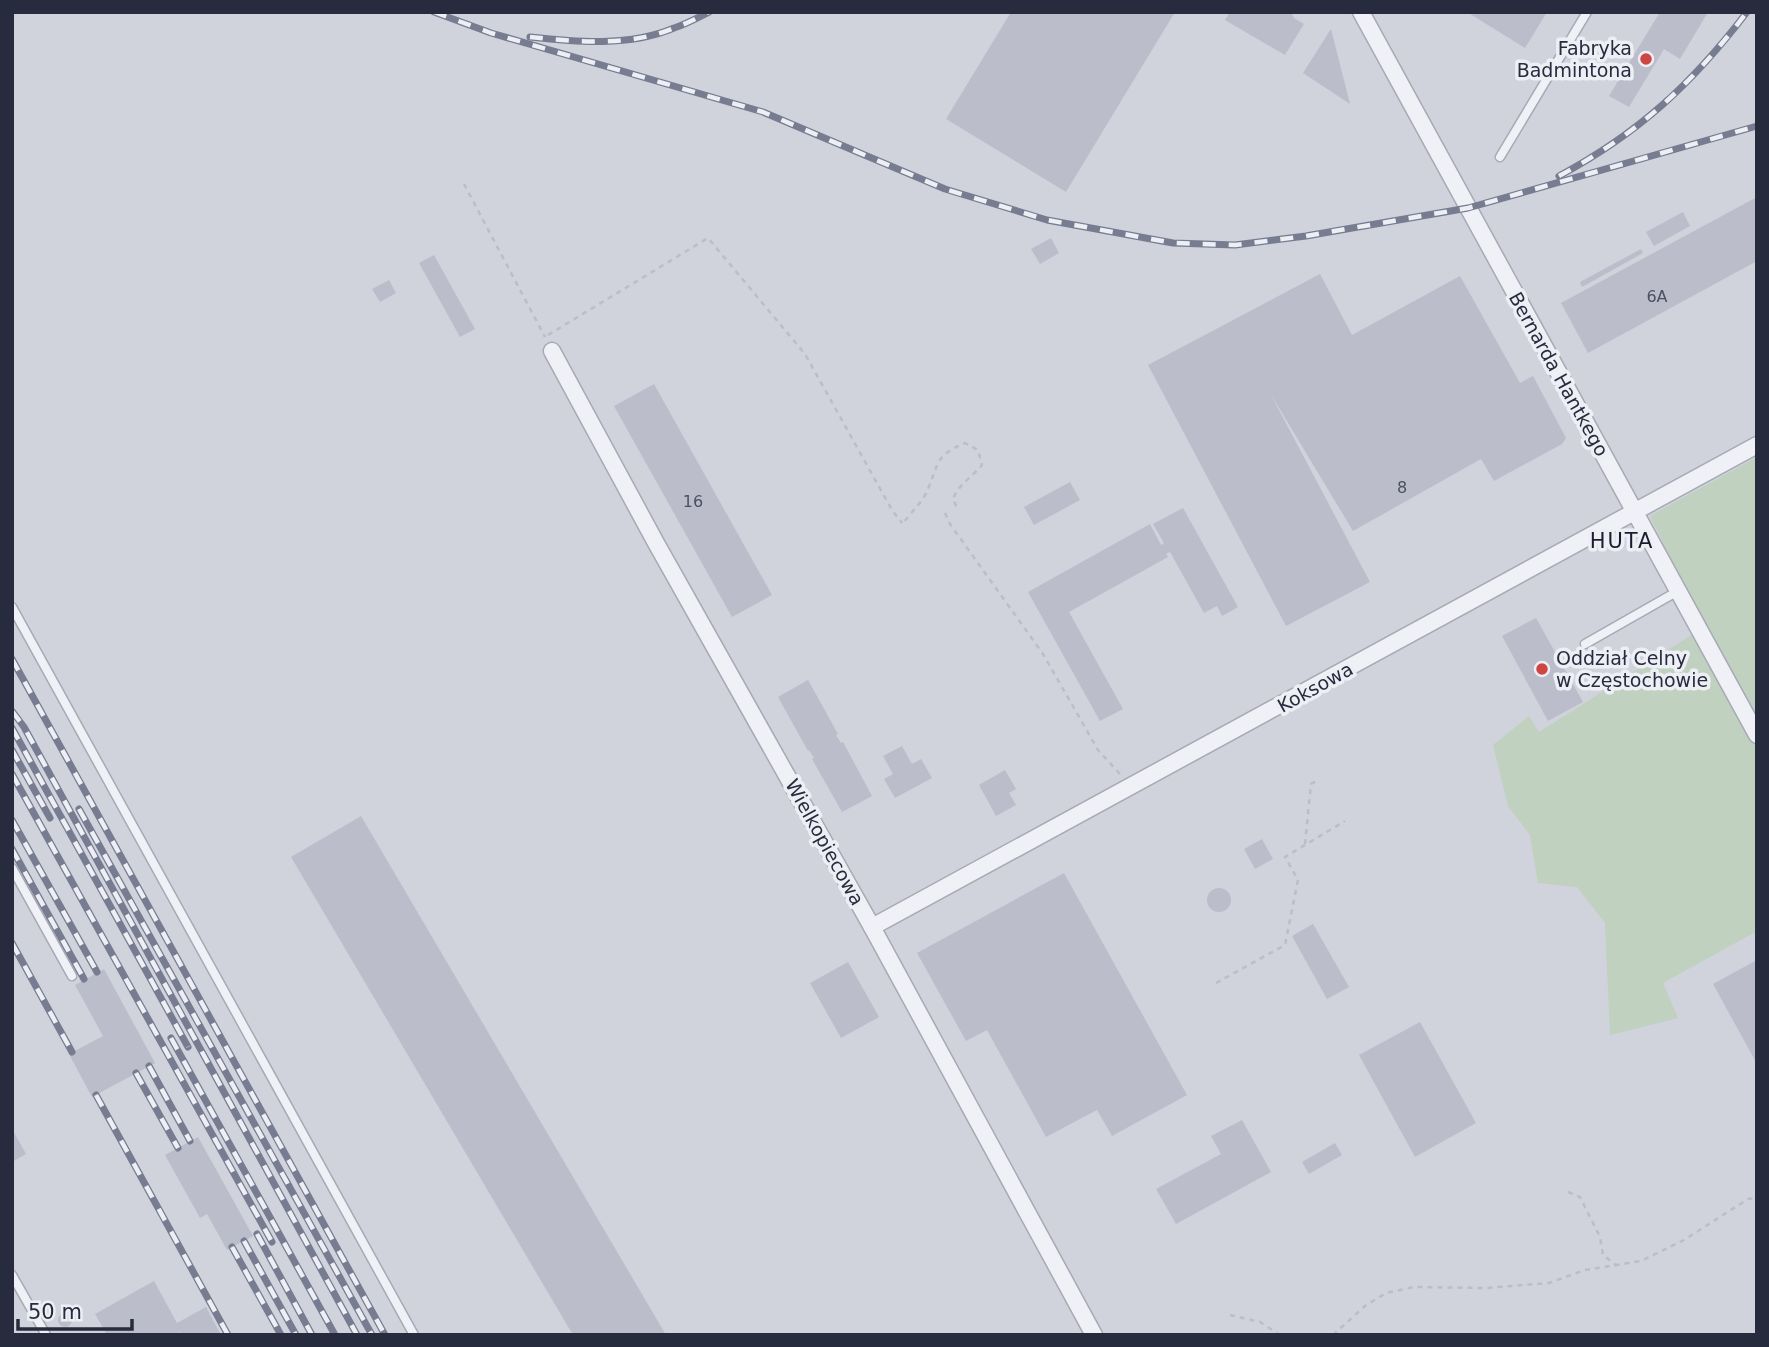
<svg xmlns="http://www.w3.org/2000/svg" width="1769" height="1347" viewBox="0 0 1769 1347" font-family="'DejaVu Sans',sans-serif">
<rect width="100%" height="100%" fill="#dee0e7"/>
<rect fill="#d0d2dc" x="12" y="12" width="1745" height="1323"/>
<path fill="#c0d1bf" d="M1757 457V931L1663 983 1678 1018 1610 1035 1605 923 1577 887 1538 883 1530 835 1508 806 1493 745 1529 716 1539 732 1704 627 1650 516Z"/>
<g fill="#bbbeca">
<path d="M1011 12H1175L1066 192 946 119Z"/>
<path d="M1230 12H1291L1294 18 1304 24 1285 55 1225 20Z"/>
<path d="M1467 12H1547L1525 48Z"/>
<path d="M1660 12H1708L1680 59 1664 49 1629 107 1609 96Z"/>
<path d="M1331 29 1350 104 1303 73Z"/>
<path d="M1757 197V261L1588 353 1561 303Z"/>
<path d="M1683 212 1690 226 1654 246 1646 232Z"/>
<path d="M1051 238 1059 253 1040 264 1031 249Z"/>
<path d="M1641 249 1643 253 1582 287 1580 282Z"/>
<path d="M434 255 475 329 460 337 419 263Z"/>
<path d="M1320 274 1352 335 1460 276 1520 383 1533 376 1566 438 1562 444 1494 481 1481 459 1353 531 1270 393 1370 582 1286 626 1148 365Z"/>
<path d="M389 280 396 293 380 302 372 289Z"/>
<path d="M654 384 772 595 732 617 614 406Z"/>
<path d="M1070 482 1080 500 1034 525 1024 507Z"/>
<path d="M1183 508 1238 607 1222 616 1217 606 1204 613 1170 552 1166 554 1168 557 1069 612 1123 709 1100 721 1028 592 1150 524 1161 545 1164 543 1153 524Z"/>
<path d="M1536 618 1583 702 1548 721 1502 636Z"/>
<path d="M808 680 838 734 836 735 841 743 843 742 872 796 842 812 812 759 814 758 809 750 808 751 778 697Z"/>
<path d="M902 746 912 764 921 759 932 778 895 798 884 779 893 774 883 756Z"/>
<path d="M1005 770 1016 789 1009 793 1016 805 996 816 979 785Z"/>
<path d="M361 816 666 1335H573L291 857Z"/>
<path d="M1262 839 1273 859 1255 869 1244 849Z"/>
<path d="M1064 873 1187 1095 1112 1136 1097 1110 1046 1137 987 1030 966 1041 917 953Z"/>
<circle cx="1219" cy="900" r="12"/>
<path d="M1313 924 1349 987 1327 999 1292 936Z"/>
<path d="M1757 960V1064L1713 984Z"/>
<path d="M848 962 879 1017 841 1038 810 983Z"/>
<path d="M104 969 155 1063 92 1097 69 1054 103 1036 75 985Z"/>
<path d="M1420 1022 1476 1123 1415 1157 1359 1055Z"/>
<path d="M1242 1120 1271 1172 1176 1224 1156 1189 1221 1154 1211 1136Z"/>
<path d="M12 1129 26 1154 12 1162Z"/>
<path d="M198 1137 253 1236 227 1250 207 1214 200 1218 165 1155Z"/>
<path d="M1335 1143 1342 1155 1309 1174 1302 1162Z"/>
<path d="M154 1281 177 1323 206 1307 221 1335H176L182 1330 174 1335H107L95 1314Z"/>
<circle cx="65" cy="1320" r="7"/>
</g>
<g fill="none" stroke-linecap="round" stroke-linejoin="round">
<g stroke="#a7aab4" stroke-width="11">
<g id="service">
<path d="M1500 157 1587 12"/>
<path d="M12 607 414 1335"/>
<path d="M1585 644 1678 591"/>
<path d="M12 868 72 976"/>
<path d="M12 1275 46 1335"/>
</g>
</g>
<g stroke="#a7aab4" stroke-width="19">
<g id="minor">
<path d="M1361 12 1757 735"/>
<path d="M552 351 656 543 872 927 1094 1335"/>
<path d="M872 927 1757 445"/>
</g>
</g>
<g stroke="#bcbec6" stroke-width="2.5" stroke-dasharray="5 5" stroke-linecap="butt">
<path d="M464 184 545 337"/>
<path d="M548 335 708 238 805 354 892 510 902 523"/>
<path d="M945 513 950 524 1043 654 1098 750 1120 774"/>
<path d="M905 521C912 511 924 500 928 489 939 462 935 456 965 443L978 450 982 465C972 477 958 485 953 499L957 508"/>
<path d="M1305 844 1311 784 1316 781"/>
<path d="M1216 983 1285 945 1298 880 1285 857 1345 821"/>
<path d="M1568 1192 1580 1197 1600 1237 1603 1255 1617 1266"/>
<path d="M1230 1315 1260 1322 1280 1335"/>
<path d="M1333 1335 1365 1306 1386 1293 1414 1287 1486 1288 1549 1283 1585 1270 1641 1261 1684 1240 1748 1199 1757 1198"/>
</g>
<use href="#service" stroke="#f0f1f6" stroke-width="8"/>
<use href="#minor" stroke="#f0f1f6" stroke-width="16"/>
<g stroke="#777c91" stroke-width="7">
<g id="rail">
<path d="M434 12 491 33 763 112 945 189 1047 220 1173 243 1235 245 1306 236 1468 208 1757 126"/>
<path d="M530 37C577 42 629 47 674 28 686 24 697 18 709 12"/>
<path d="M1559 176C1639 133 1692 84 1747 12"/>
<path d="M12 659 385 1335"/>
<path d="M12 711 24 727 357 1335"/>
<path d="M12 728 188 1047"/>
<path d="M12 750 50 818"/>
<path d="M12 774 272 1242"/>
<path d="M79 809 372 1335"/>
<path d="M12 820 97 972"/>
<path d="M12 849 84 979"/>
<path d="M12 943 72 1052"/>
<path d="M171 1038 335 1335"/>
<path d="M149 1066 190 1141"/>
<path d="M136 1073 178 1148"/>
<path d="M96 1095 228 1335"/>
<path d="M257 1234 312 1335"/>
<path d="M244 1241 296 1335"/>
<path d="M232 1247 281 1335"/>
</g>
</g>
<use href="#rail" stroke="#edeff5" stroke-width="4.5" stroke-dasharray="13" stroke-linecap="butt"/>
</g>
<g fill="#ce4641" stroke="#edeff5" stroke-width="2.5">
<circle cx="1646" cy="59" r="7"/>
<circle cx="1542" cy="669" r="7"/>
</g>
<g text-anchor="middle" stroke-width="7" stroke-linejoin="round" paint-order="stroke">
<g font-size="16" fill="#4c5061">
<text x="1657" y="302">6A</text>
<text x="1402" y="493">8</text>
<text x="693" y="507">16</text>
</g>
<g font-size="19" fill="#272b3e" stroke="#edeff5" text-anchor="end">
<text x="1632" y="55">Fabryka<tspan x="1632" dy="22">Badmintona</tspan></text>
<text x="1556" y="665" text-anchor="start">Oddział Celny<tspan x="1556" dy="22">w Częstochowie</tspan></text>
</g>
<g font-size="19" fill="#272b3e" stroke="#edeff5">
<text transform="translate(1559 374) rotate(61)" y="7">Bernarda Hantkego</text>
<text transform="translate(1315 687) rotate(-29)" y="7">Koksowa</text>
<text transform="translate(825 842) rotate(61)" y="7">Wielkopiecowa</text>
</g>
<g font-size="21" letter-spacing="2" fill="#191d2f" stroke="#edeff5">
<text x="1622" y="548">HUTA</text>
</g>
</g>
<rect width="1769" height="1347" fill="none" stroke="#272b3e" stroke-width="28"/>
<path d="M18 1319v10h114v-10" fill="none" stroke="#272b3e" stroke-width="3.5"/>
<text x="28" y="1319" font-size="21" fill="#272b3e" stroke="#edeff5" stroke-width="5" paint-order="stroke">50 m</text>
</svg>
